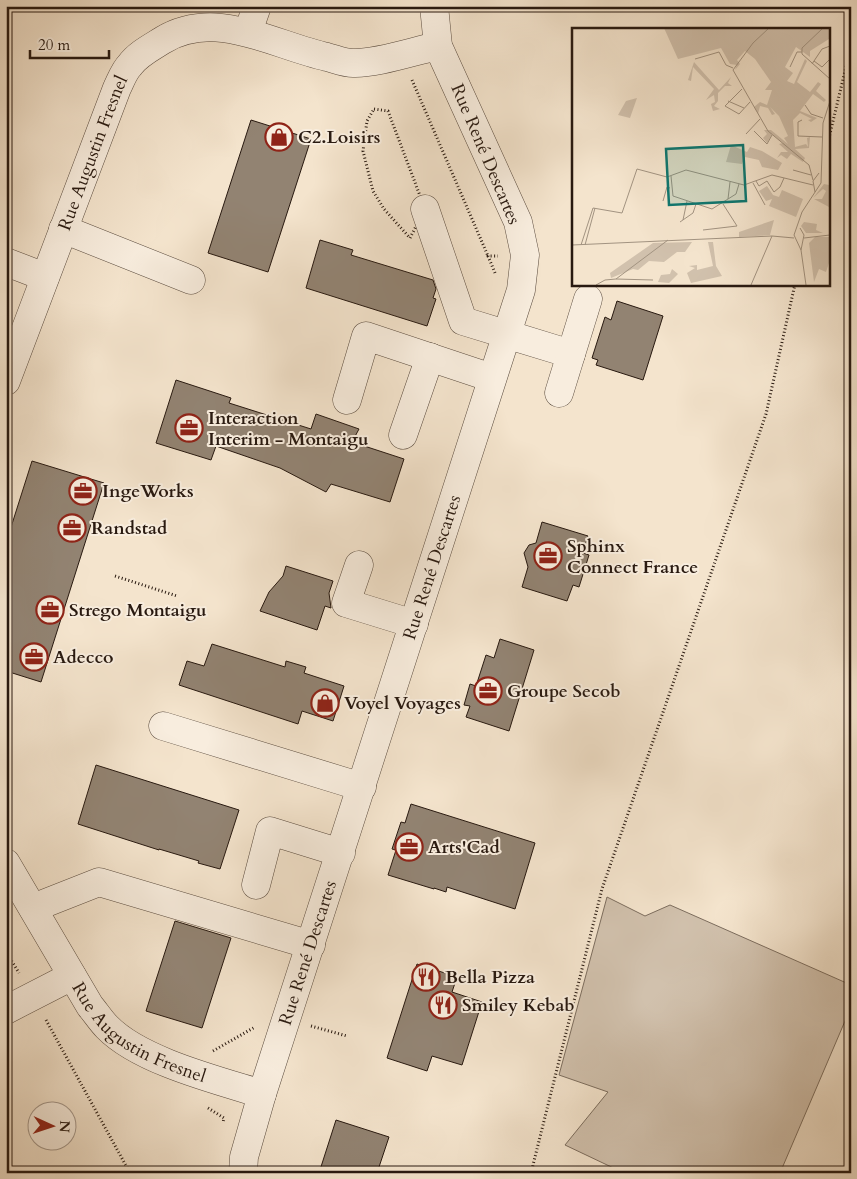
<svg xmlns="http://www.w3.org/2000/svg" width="857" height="1179" viewBox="0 0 857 1179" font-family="Cardo,serif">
<rect width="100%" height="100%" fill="#f4e4cd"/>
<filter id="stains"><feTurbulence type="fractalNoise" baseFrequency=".004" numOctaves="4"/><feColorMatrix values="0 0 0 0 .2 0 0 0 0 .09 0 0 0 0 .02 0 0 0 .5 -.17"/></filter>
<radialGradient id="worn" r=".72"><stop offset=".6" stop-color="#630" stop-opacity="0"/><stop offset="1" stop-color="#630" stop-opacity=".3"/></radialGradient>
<path fill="#d1c1ad" stroke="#7c6d5e" d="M607 897 645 916 670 905 851 985V1007L780 1173H624L565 1145 608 1092 559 1075Z"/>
<g fill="#928372" stroke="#281910">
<path d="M251 120 311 139 268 272 208 253Z"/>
<path d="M320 240 353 250 351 255 433 280 436 289 433 298 436 299 427 326 306 288Z"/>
<path d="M617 301 663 316 643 380 596 365 598 360 592 358 605 317 611 320Z"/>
<path d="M176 380 231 398 229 403 311 429 316 414 359 429 352 442 404 459 390 502 331 484 326 492 280 468 216 446 211 460 156 443Z"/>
<path d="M32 461 104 483 41 682 6 671V543Z"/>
<path d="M542 522 588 536 583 553 589 555 579 587 573 585 567 601 522 587 528 567 524 553 529 545 536 543Z"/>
<path d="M286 566 333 581 329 593 331 608 325 606 317 630 260 611 269 592 283 576Z"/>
<path d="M500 639 534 650 509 731 466 717 470 706 464 705 470 684 476 686 486 655 494 658Z"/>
<path d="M212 644 285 667 286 661 306 667 304 673 344 686 333 721 302 711 298 724 179 685 187 661 204 666Z"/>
<path d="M96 765 239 810 220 869 198 863 199 861 159 849V850L78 824Z"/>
<path d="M411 804 535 843 515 909 447 887 446 892 434 888V889L388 875 396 850 392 849 401 822 405 823Z"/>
<path d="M175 921 231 938 202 1028 146 1011Z"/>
<path d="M417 964 457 977 452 992 482 1002 462 1065 432 1056 427 1071 387 1058Z"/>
<path d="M336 1120 389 1137 377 1173H319Z"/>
</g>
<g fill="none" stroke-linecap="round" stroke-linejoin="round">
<g stroke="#5b4c3f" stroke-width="29">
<g id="minor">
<path d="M248 32 257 6"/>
<path d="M425 209 463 321 571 354"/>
<path d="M63 229 191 280"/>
<path d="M6 262 45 277"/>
<path id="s1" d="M6 381 117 88C121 80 124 71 130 65 138 54 152 47 163 40 216 8 273 45 327 57 335 59 344 63 353 63 376 64 414 51 438 46"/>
<path d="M559 393 588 299"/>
<path d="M347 400 366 336 492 378"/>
<path d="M403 435 430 357"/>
<path d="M359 565 346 603 414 624"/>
<path d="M163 726 362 787"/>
<path id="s2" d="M6 863 90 1006C96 1013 101 1021 107 1027 140 1061 217 1080 262 1094"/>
<path d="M256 885 270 831 341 853"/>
<path d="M33 908 99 882 311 945"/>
<path d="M6 1010 72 976"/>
<path id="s3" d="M243 1173 244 1157 262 1094 521 290 525 255 518 222 438 46 434 6"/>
</g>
</g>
<g stroke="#281910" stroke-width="3" stroke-dasharray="1 2.5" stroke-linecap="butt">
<path d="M412 80 488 256"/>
<path d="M374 109 388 111 425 209 410 238 384 209 373 191 363 151 367 121Z"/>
<path d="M828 142 851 46"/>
<path d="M495 273 488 256H498"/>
<path d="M115 576 177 596"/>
<path d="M6 952 19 973"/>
<path d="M46 1020 130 1173"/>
<path d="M311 1026 347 1036"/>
<path d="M213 1051 255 1027"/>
<path d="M208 1108 224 1118 223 1123"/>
<path d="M531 1173 602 889 766 414 795 284"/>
</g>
<use href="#minor" stroke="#f8edde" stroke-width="28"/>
</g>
<defs>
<g id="shop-ring" transform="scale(1.4375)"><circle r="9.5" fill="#f8edde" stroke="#8f2418" stroke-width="1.5"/><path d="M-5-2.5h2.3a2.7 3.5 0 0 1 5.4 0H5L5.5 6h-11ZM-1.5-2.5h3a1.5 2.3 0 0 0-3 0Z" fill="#8f2418"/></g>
<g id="office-ring" transform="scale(1.4375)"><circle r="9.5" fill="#f8edde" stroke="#8f2418" stroke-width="1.5"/><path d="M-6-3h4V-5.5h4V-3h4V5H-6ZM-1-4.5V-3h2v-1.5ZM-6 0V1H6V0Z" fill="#8f2418"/></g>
<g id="restaurant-ring" transform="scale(1.4375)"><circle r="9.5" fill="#f8edde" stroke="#8f2418" stroke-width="1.5"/><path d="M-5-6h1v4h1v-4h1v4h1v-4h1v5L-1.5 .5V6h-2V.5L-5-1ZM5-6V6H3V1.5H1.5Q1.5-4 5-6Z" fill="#8f2418"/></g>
</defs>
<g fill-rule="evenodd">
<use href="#shop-ring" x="279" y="137"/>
<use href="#office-ring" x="189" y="428"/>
<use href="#office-ring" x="83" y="491"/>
<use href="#office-ring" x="72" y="528"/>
<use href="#office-ring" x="548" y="556"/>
<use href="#office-ring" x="50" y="610"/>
<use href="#office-ring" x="34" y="657"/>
<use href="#office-ring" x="488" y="691"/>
<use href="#shop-ring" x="325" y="703"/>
<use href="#office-ring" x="409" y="847"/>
<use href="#restaurant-ring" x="426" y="977"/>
<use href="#restaurant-ring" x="443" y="1005"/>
</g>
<g text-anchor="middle" stroke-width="4" stroke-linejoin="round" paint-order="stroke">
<g font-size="18" font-weight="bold" fill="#281910" stroke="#f8edde" text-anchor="start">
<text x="298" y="143">C2.Loisirs</text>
<text x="208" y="424">Interaction<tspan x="208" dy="21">Interim - Montaigu</tspan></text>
<text x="102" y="497">IngeWorks</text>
<text x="91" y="534">Randstad</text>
<text x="567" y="552">Sphinx<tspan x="567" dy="21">Connect France</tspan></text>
<text x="69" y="616">Strego Montaigu</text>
<text x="53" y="663">Adecco</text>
<text x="507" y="697">Groupe Secob</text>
<text x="344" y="709">Voyel Voyages</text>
<text x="428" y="853">Arts'Cad</text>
<text x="445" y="983">Bella Pizza</text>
<text x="462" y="1011">Smiley Kebab</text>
</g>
<g font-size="18" fill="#281910" stroke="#f8edde">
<text dy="6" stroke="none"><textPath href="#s1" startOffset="244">Rue Augustin Fresnel</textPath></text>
<text transform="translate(486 154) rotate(67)" y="6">Rue René Descartes</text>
<text dy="6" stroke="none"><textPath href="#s3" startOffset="635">Rue René Descartes</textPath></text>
<text dy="6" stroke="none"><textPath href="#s3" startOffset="230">Rue René Descartes</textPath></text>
<text dy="6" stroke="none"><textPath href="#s2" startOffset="222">Rue Augustin Fresnel</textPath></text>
</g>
</g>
<g transform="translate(572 28)">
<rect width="258" height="258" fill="#f4e4cd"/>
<path d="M92 0H257V11L238 23V29L224 19 213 39 221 45 215 53 222 56 233 31 235 33 225 54 238 64 246 54 249 56 244 63 254 72 252 74 241 66 228 83 245 90 239 94 236 92 240 91 228 85 221 92 223 119 234 116 236 119 235 110 238 109 237 120 223 121 233 130 231 134 219 126 215 131 209 127 205 130 209 124H216L207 116 211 115 200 106 195 115 191 110 195 106 192 102H199L216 116 212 110 216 108 207 88 198 79 203 86 200 87 196 80 188 78 186 86 182 79 188 74 195 77 200 62H193L199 54 183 31 173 23 165 32 168 36 163 42 165 37 158 36 149 20 106 31ZM122 34 147 62 159 49 156 55 160 58H153L146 65V73L142 78 148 81 141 83 139 76 143 74 142 67 134 72 142 61 121 39 119 53 116 52ZM65 70 58 90 46 87 54 73ZM159 117 175 124 178 119 190 123 210 135 206 142 190 139 187 132 173 129 170 136 154 134ZM252 156 257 157V179L242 171H250L254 163 251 161 241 170ZM195 158 201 167 207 169 210 162 231 171 224 189 197 178 200 171 194 173 187 163ZM202 192 198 207 167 209V204ZM232 194 245 196 244 202 251 205H234L229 198ZM243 209H257V235L254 244 247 241 242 254 237 215ZM120 214 113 224H105L92 234 77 233 66 242 61 241 39 250 38 245 81 215ZM136 214H141L144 238 150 248 119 255 115 245 123 240 117 238 125 237V242L141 238ZM100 241 106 246 97 255 86 254 89 247 98 246Z" fill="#d1c1ad"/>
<path fill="none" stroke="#a29381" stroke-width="1" d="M197 0 181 15 161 42 196 103 237 137 241 152M251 0 230 20V26L258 51M123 31 147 24 154 37 161 40M242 33 250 39 258 31M240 36 250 21 258 18M218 39 225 24H230M170 61 153 78 167 86 178 74M156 73 172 80M233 77 239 86 251 90M230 92 226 94V108L250 109M182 103 195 116 200 107M174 106 188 91M221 142 239 147M99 148 101 168 140 181 164 166 167 156M184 153 187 158 195 153 202 164 208 159 212 150M181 155 193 177M243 164 241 153 247 145M156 171 158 154M91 173 95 159 98 160M111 192 115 173M108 194 121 185 124 176M228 200 232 207 229 222 234 257M131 202 165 198 151 176M232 210 258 207M0 217 200 208 222 210M9 217 21 180 50 185 65 141 95 149 114 142 172 157 200 147 241 157M13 217 23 180M229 222 222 207 230 184 249 155 251 95 258 73M44 251 81 252M24 257 33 252 44 251 96 212M179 257 200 208"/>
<path fill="#0f766e" fill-opacity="0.15" stroke="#0f766e" stroke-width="2.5" d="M171 117 174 173 97 177 94 121Z"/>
<rect width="258" height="258" fill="none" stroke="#281910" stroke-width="2.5"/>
</g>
<rect width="857" height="1179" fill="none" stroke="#f4e4cd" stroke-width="25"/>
<rect x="8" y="8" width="842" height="1164" fill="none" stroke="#281910" stroke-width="2.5"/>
<rect x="12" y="12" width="832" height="1154" fill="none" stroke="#281910"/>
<g transform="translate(52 1126) rotate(93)"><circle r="24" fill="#f8edde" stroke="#a5988c"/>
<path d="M0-4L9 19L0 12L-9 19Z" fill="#8f2418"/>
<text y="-8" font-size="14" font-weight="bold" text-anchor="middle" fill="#281910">N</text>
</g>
<path d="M30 50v8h79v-8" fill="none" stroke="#281910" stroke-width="2.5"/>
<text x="38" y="50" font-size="15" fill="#281910" stroke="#f8edde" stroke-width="4" paint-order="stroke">20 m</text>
<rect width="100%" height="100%" filter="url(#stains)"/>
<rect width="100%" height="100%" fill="url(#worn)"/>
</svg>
